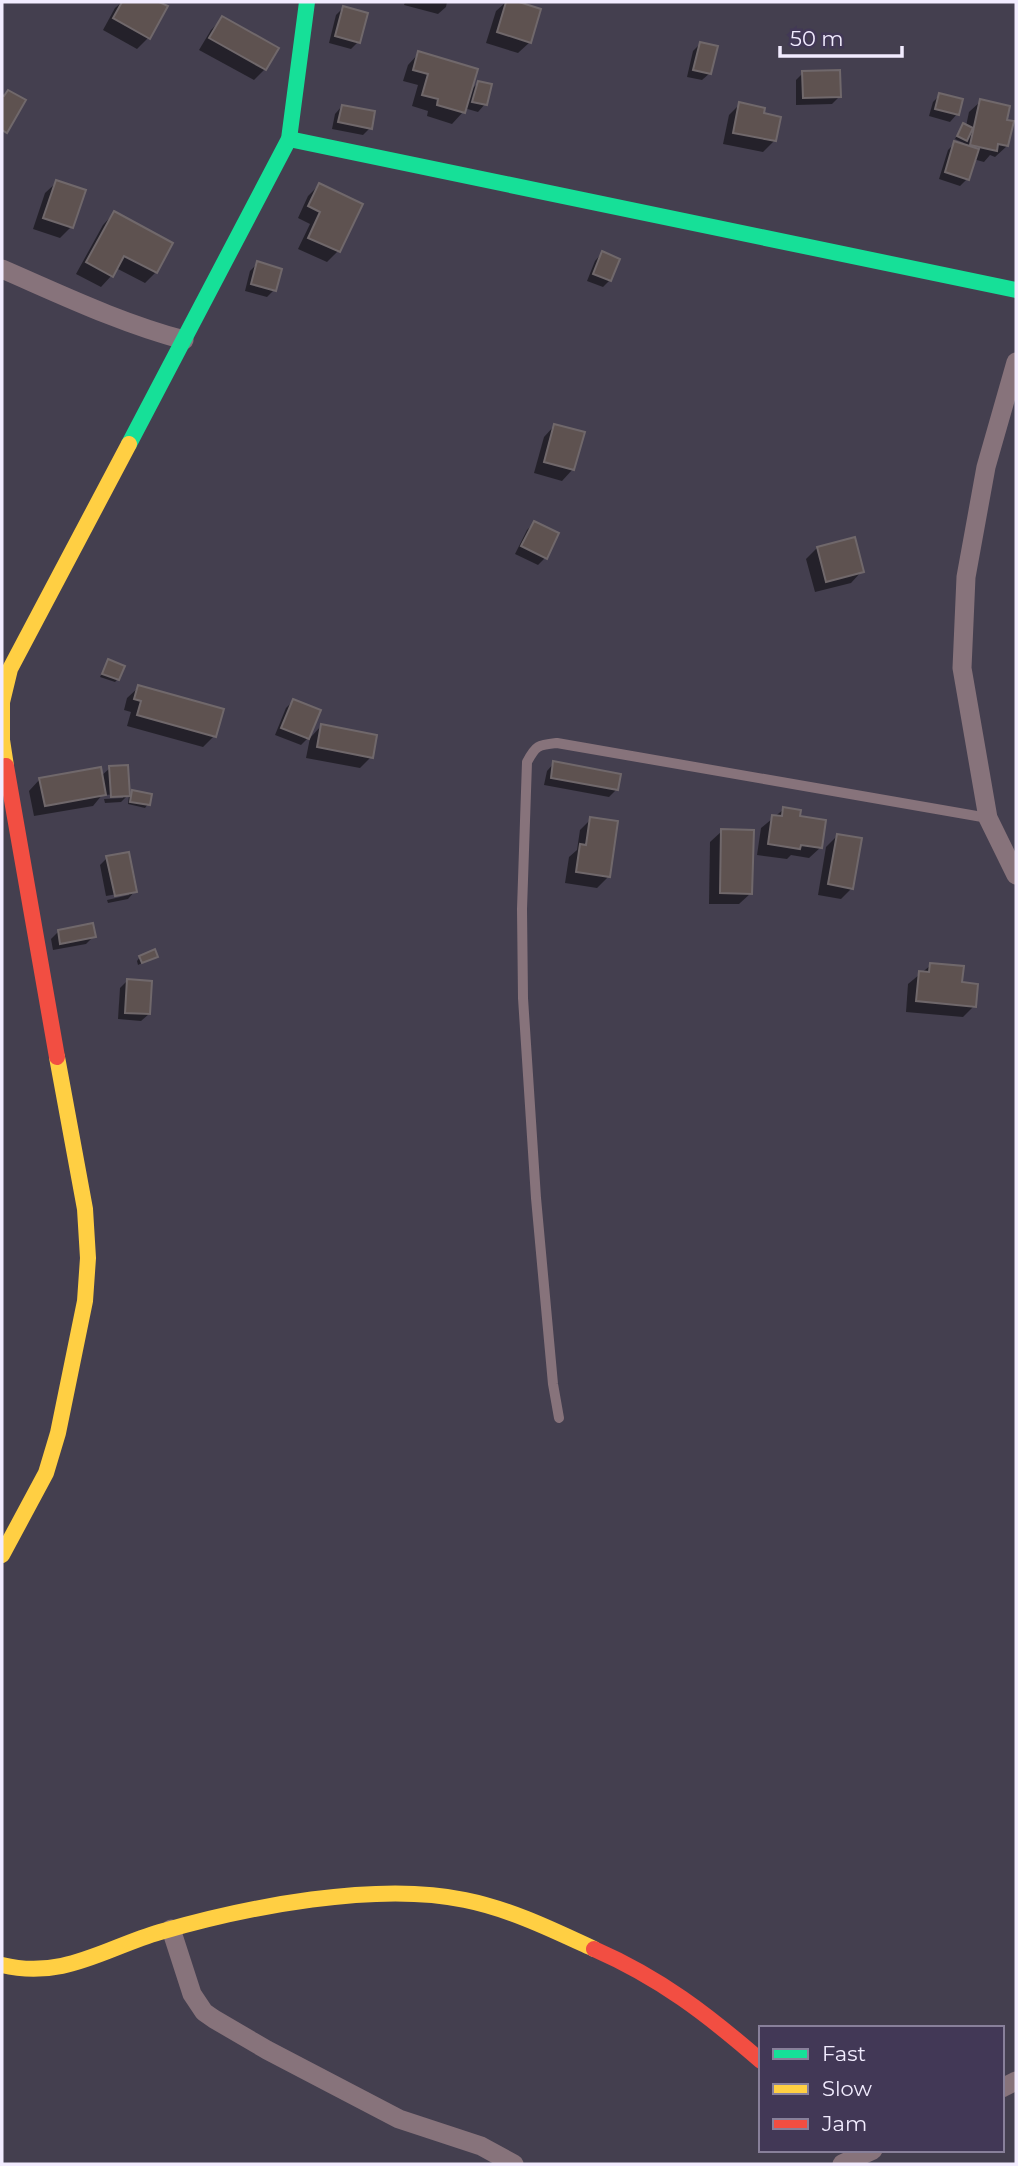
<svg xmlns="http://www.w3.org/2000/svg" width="1018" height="2166" viewBox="0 0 1018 2166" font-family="Montserrat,sans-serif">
<rect width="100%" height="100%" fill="#443f4f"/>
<g fill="#0007">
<path d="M122 2H156L165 7 148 38 137 49 103 30 115 8Z"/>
<path d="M405 2H447L446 7 438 14 404 5Z"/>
<path d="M506 2H513L539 10 530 42 518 53 486 43 496 11Z"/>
<path d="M343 8 358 42 351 49 329 43 336 15Z"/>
<path d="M222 19 265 69 254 80 199 50 211 30Z"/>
<path d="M700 44 710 73 702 80 687 77 693 51Z"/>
<path d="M419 53 470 91 478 83 485 104 478 112 464 108 463 112 452 124 427 116 428 111 412 106 418 85 403 81 408 65Z"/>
<path d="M803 73 839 97 832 104 796 105V80Z"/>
<path d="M940 95 957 114 950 122 929 116 933 102Z"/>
<path d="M981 101 1005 121 1007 146 995 157 990 155 984 162 973 159 967 179 960 186 939 179 948 150 955 143 963 146 964 143 955 139 961 128 966 126 969 112Z"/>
<path d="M740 104 762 115 775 140 763 152 723 144 729 115Z"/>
<path d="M342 106 370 128 363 135 332 129 335 114Z"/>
<path d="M57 182 71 227 60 238 33 229 45 193Z"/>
<path d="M319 185 338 251 327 262 298 249 310 224 298 218 308 196Z"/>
<path d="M114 213 156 272 145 283 116 268 112 275 101 287 76 274 103 225Z"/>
<path d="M602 253 610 280 603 287 587 281 595 261Z"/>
<path d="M258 263 274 290 267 297 245 291 250 271Z"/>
<path d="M555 425 573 469 562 481 534 473 544 437Z"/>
<path d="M534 523 545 558 538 565 515 554 527 530Z"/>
<path d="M817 548 862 571 851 583 815 592 806 559Z"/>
<path d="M109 661 118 679 115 682 100 677Z"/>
<path d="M139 687 214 736 203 747 127 726 131 712 124 710 127 698Z"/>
<path d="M293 701 308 738 301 745 275 735 286 708Z"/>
<path d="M321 726 371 757 360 768 306 758 310 738Z"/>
<path d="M554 763 617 789 609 797 544 785 547 771Z"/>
<path d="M110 768 128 795 121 802 105 803 104 799 123 798V794L102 795 93 806 34 816 29 791 40 779 101 776Z"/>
<path d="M132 792 148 804 145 808 128 804 129 795Z"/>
<path d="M784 809 798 817 821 847 809 858 791 855 787 859 757 855 761 828Z"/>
<path d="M591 819 608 877 597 888 565 883 569 857 577 850 580 830Z"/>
<path d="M722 831 751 893 739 904H709L710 842Z"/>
<path d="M838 835 852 888 841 899 818 895 826 847Z"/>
<path d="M107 858 135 891 128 899 108 903 107 900 129 895V892L106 896 100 865Z"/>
<path d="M58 932 94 936 86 944 53 950 51 939Z"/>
<path d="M156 956 138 965 137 961 140 957Z"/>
<path d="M931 965 961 984 974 1006 963 1017 906 1012 908 984Z"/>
<path d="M127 981 149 1014 141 1021 118 1019 120 988Z"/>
</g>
<g fill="#5e5250" stroke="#70686b" stroke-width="2">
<path d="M122 2H159L168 6 150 39 113 18Z"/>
<path d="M506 2H519L541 9 531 43 497 32Z"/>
<path d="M343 6 368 13 360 43 335 36Z"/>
<path d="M222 16 279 48 266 70 209 38Z"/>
<path d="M700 42 718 46 711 74 693 70Z"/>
<path d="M418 51 478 69 465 113 437 105 438 99 422 95 428 74 413 70Z"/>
<path d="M840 70 841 97 803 98 802 71Z"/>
<path d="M478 81 492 84 487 105 472 102Z"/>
<path d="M8 90 26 100 7 133 2 130V95L4 96Z"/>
<path d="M939 93 963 99 959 115 935 109Z"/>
<path d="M980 99 1010 106 1007 120 1014 121 1008 146 998 144 997 151 970 145Z"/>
<path d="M739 102 765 108 764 113 781 117 776 141 733 133Z"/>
<path d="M342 105 375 111 372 129 338 122Z"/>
<path d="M963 123 973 128 967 141 957 136Z"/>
<path d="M954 141 979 149 969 180 945 172Z"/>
<path d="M56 180 86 190 73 228 43 218Z"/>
<path d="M319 183 363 204 340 252 308 238 320 212 308 206Z"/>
<path d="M114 211 173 243 157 273 124 256 113 277 86 262Z"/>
<path d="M602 251 620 259 611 281 593 274Z"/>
<path d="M257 261 282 269 276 291 251 284Z"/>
<path d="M554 424 585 432 574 470 544 462Z"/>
<path d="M534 521 559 533 547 559 521 546Z"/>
<path d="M855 537 864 572 826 582 817 547Z"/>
<path d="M108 659 125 666 119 680 102 674Z"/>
<path d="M138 685 224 709 216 737 137 715 141 701 134 699Z"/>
<path d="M293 699 321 710 309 739 281 728Z"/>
<path d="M321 724 377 735 373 758 317 747Z"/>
<path d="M553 761 621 774 618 790 551 778Z"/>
<path d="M128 765 130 796 111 797 109 766Z"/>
<path d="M101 767 106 795 45 806 39 778Z"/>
<path d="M132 790 152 794 150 805 130 802Z"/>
<path d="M783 807 801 810 800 816 826 820 822 848 801 845 800 849 768 844 772 815 782 816Z"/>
<path d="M590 817 618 821 610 877 576 872 580 844 586 845Z"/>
<path d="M721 829 754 830 752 894 720 893Z"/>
<path d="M837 834 862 838 853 889 828 884Z"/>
<path d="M129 852 137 892 115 896 106 856Z"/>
<path d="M93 923 96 937 60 944 58 930Z"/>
<path d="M155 949 158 957 142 963 139 956Z"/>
<path d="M930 963 964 966 962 982 978 984 976 1007 916 1001 919 971 929 972Z"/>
<path d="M127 979 152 981 150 1014 125 1013Z"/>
</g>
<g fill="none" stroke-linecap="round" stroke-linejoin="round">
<path stroke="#87737b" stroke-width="10" d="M559 1418 553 1384 536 1198 523 998 522 909 527 762C536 745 538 745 557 743L988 818"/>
<g stroke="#87737b" stroke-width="19">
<path d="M2 269C62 295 120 323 184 340"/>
<path d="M1016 362 986 467 966 577 962 668 988 818 1016 875"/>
<path d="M171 1929 192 1994 204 2012 214 2019 267 2050 399 2119 481 2146 514 2164"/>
<path d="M1002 2088 1016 2081"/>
<path d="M842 2164 873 2150"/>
</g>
<g stroke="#16e098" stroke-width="16">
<path d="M289 139 1016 290"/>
<path d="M129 444 289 139 307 2"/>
</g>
<g stroke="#ffcf43" stroke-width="16">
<path d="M6 766 2 740V702L10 669 129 444"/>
<path d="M2 1555 46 1473 58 1433 85 1301 88 1258 85 1209 57 1057"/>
<path d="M2 1965C63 1980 105 1948 160 1932 246 1907 377 1881 465 1900 510 1909 553 1930 594 1949"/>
</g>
<g stroke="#f24e42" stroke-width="16">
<path d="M6 766 57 1057"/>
<path d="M594 1949C660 1978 707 2014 761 2061"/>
</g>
</g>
<rect width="1018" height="2166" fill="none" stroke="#f2ecff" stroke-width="7"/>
<rect x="759" y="2026" width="245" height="126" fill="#423856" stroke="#88809a" stroke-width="2"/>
<rect x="773" y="2049" width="35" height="10" fill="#16e098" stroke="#88809a" stroke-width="2"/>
<text x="822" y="2061" font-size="21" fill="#f2ecff">Fast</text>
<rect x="773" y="2084" width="35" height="10" fill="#ffcf43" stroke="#88809a" stroke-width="2"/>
<text x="822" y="2096" font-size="21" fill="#f2ecff">Slow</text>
<rect x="773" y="2119" width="35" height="10" fill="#f24e42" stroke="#88809a" stroke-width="2"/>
<text x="822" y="2131" font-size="21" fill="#f2ecff">Jam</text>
<path d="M780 46v10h122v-10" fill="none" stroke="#f2ecff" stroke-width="3.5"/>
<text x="790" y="46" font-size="21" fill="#f2ecff" stroke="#423856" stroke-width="5" paint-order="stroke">50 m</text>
</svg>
